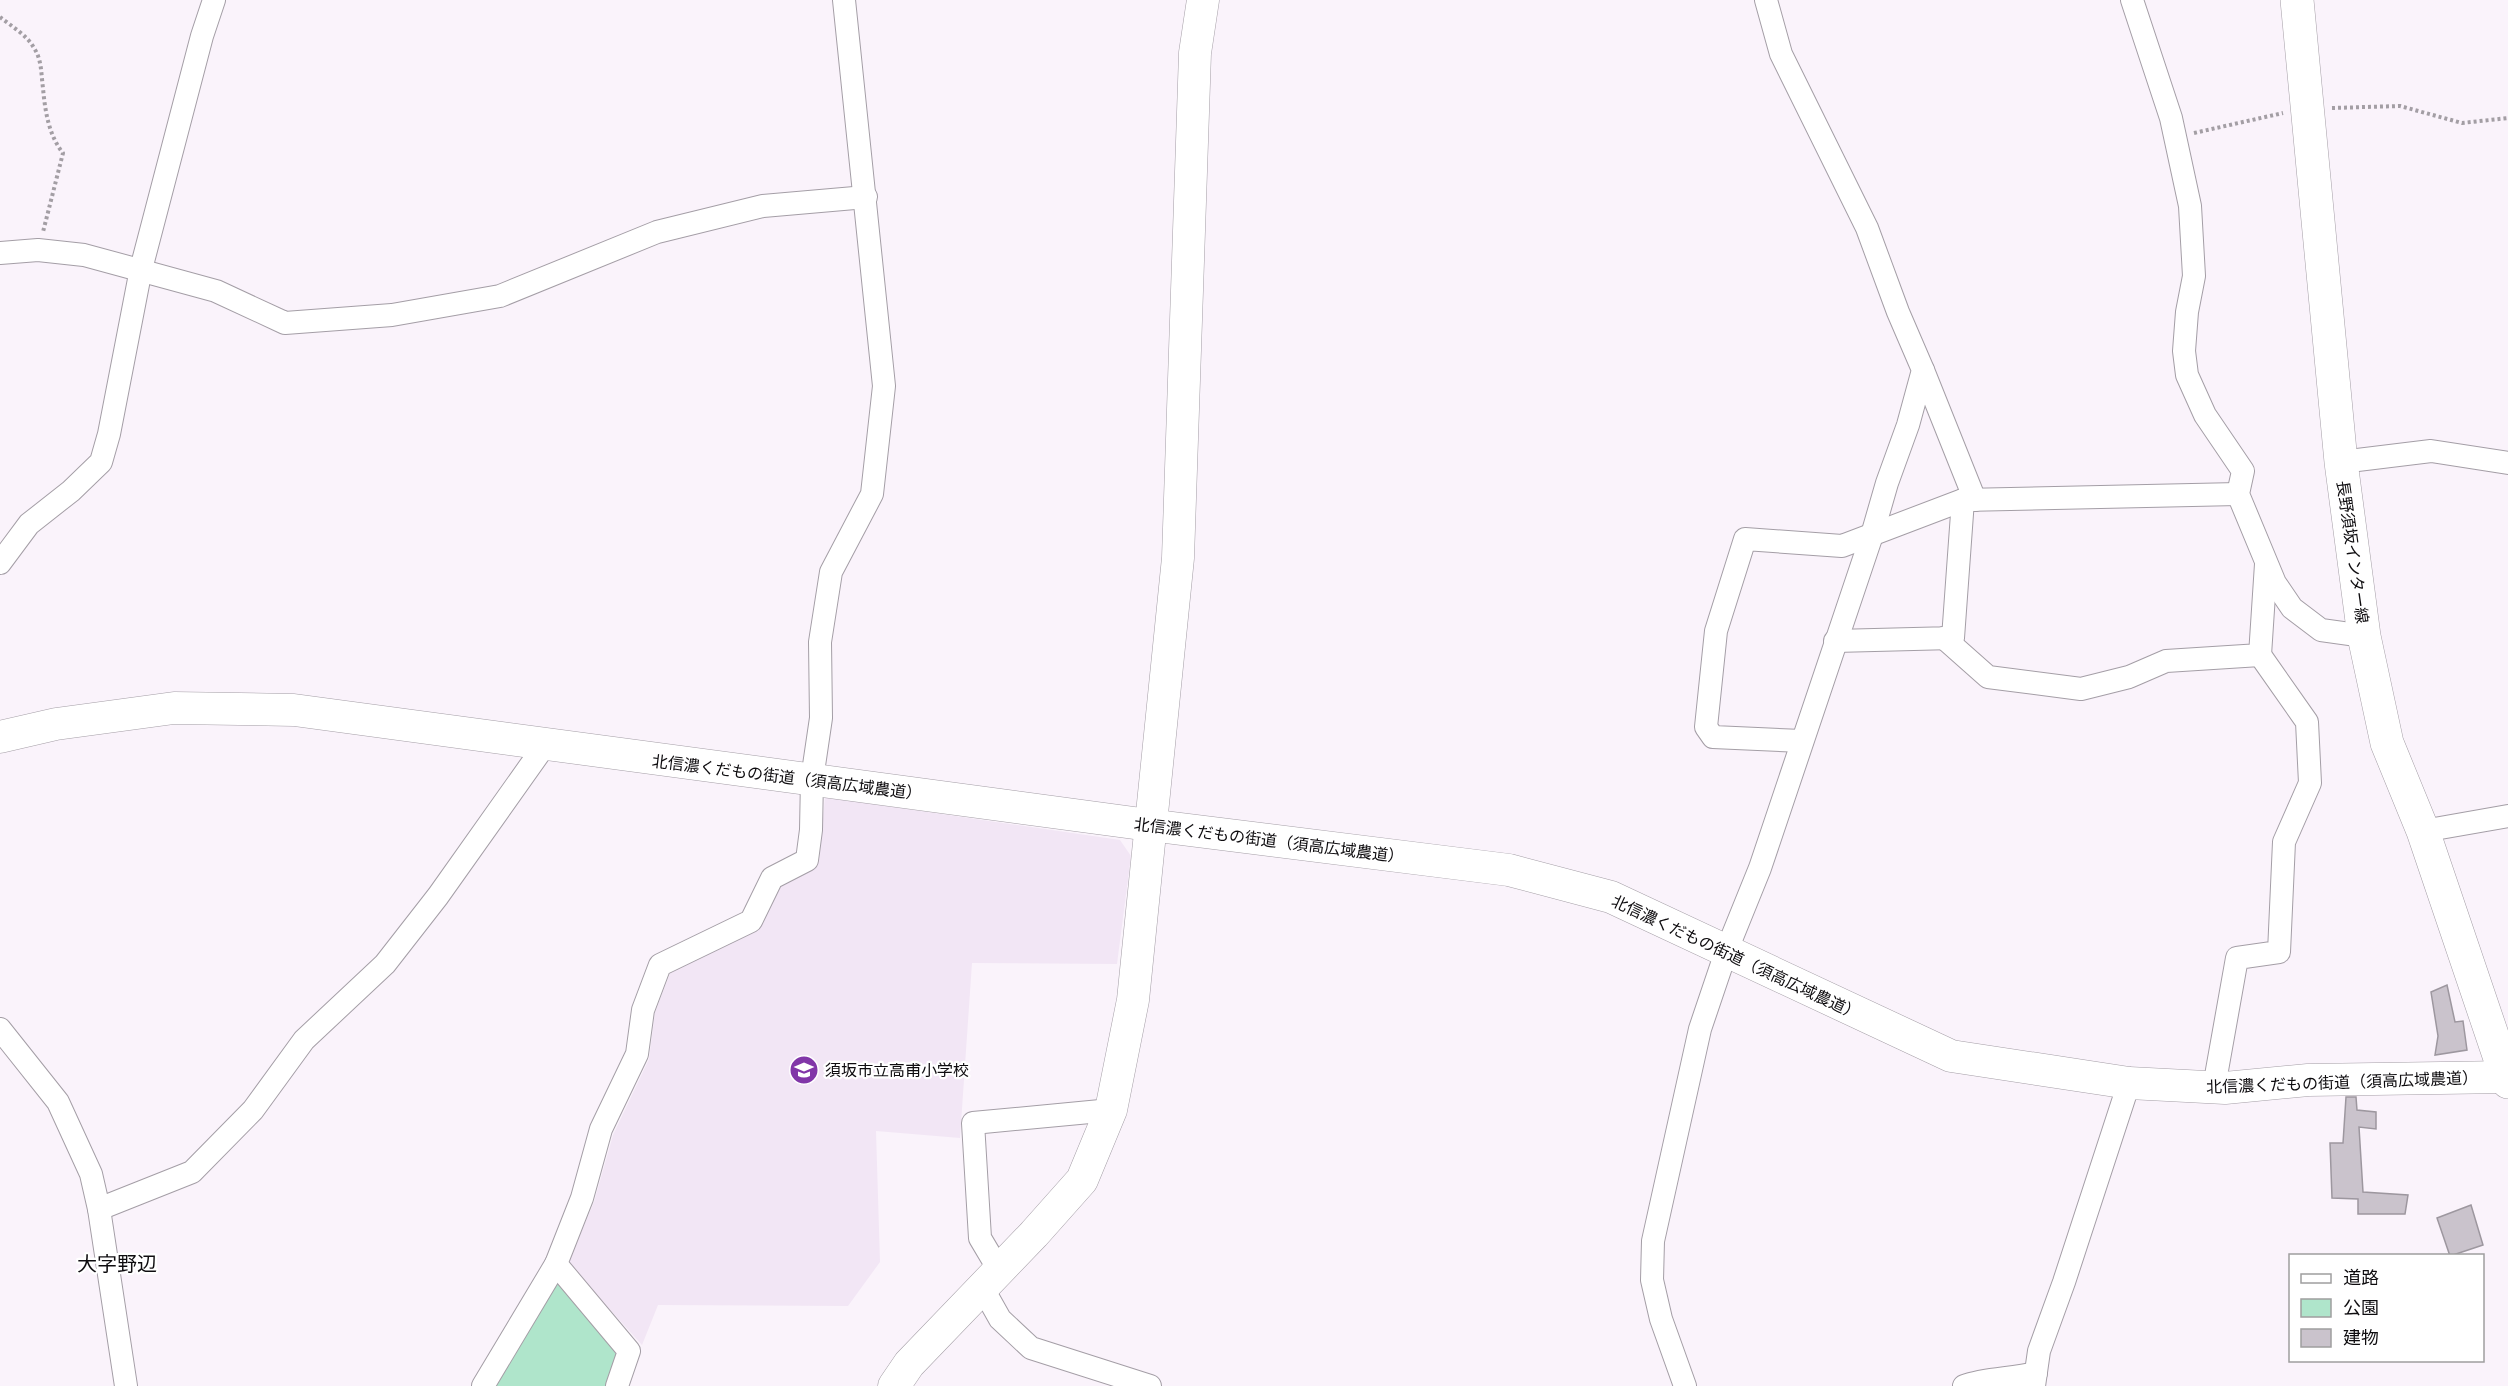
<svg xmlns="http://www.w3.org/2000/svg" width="2508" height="1386" viewBox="0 0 2508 1386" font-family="'Fira Sans','Noto Sans JP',sans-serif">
<rect width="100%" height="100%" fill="#faf3fb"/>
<path fill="#f2e6f5" d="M825 797 1120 840 1131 856 1117 964 972 963 960 1138 876 1131 880 1262 848 1306 658 1305 642 1345 568 1263 594 1202 613 1135 649 1059 655 1012 671 971 779 886 819 862Z"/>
<path fill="#afe5cb" d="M556 1274 623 1352 609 1386H491Z"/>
<g fill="#cac3cc" stroke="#9d979f" stroke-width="1.5">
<path d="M2447 985 2455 1022 2463 1021 2467 1050 2435 1055 2438 1036 2431 992Z"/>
<path d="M2346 1097H2356L2357 1110 2376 1112V1129L2359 1127 2363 1192 2408 1195 2405 1214H2358V1199L2332 1198 2330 1143H2343Z"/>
<path d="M2471 1205 2483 1245 2450 1256 2437 1218Z"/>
</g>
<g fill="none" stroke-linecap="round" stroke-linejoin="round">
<g stroke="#a49ea6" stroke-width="24">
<g id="street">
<path d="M2132 0 2171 118 2190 206 2194 276 2187 312 2184 351 2187 375 2205 415 2243 471 2238 494 2275 583 2292 608 2321 630 2364 636"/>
<path d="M0 253 38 250 84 255 216 291 285 323 392 315 500 296 657 232 763 206 866 197"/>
<path d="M1923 370 1975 500"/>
<path d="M2341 462 2431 451 2508 463"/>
<path d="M0 563 29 524 71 491 101 462 109 434 141 269 202 36 214 0"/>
<path d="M1944 638 1988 677 2081 689 2129 677 2166 661 2260 655 2266 564"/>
<path d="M1835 641 1953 638 1963 500"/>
<path d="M1802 741 1713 737 1706 727 1716 631 1745 539 1842 546 1963 500 2238 494"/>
<path d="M2423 831 2508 816"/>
<path d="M0 1029 58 1102 91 1174 99 1209 126 1386"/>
<path d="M2214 1087 2237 958 2279 952 2284 842 2310 783 2307 722 2260 655"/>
<path d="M99 1209 192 1172 253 1110 304 1040 385 964 438 896 545 745"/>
<path d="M999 1270 980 1238 973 1123 1111 1110"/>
<path d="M982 1287 1000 1319 1031 1348 1150 1386"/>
<path d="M483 1386 556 1264"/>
<path d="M617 1386 629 1351 556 1264 582 1198 601 1129 637 1054 643 1010 660 965 751 921 772 878 807 860 811 830 812 779 821 718 820 642 831 572 872 494 884 386 844 0"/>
<path d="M1685 1386 1661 1319 1652 1280 1653 1241 1700 1029 1726 952 1760 868 1872 535 1887 483 1908 425 1923 370 1898 312 1867 228 1781 54 1766 0"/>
<path d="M1964 1386C1986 1378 2012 1379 2036 1373"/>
<path d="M2034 1386 2039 1351 2064 1282 2129 1083"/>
</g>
</g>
<g stroke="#a49ea6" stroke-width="33">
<g id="secondary">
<path d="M0 737 56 724 174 708 294 710 1149 825 1509 870 1611 897 1951 1056 2129 1083 2225 1088 2308 1080 2507 1077"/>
<path d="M894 1386 909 1364 1034 1234 1082 1180 1111 1110 1133 1000 1178 558 1195 53 1203 0"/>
</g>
</g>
<g stroke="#a49ea6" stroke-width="34">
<path id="primary" d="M2297 0 2341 462 2364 636 2387 743 2423 831 2508 1082"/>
</g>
<g stroke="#a39ea4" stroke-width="4" stroke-dasharray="3 3" stroke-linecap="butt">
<path d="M0 17C11 26 27 35 34 48 42 60 41 74 43 88 45 111 49 136 63 153L43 232"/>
<path d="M2332 108 2400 106 2462 123 2508 118"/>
<path d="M2194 133 2283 113"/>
</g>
<use href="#street" stroke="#fff" stroke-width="22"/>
<use href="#secondary" stroke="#fff" stroke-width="32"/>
<use href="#primary" stroke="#fff" stroke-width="33"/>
</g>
<defs>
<g id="school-disc" transform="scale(1.5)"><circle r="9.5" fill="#8136a8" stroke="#fff"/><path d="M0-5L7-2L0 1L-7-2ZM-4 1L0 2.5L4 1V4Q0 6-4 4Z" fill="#fff"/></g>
</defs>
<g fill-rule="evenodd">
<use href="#school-disc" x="804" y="1070"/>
</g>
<g text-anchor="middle" stroke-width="4.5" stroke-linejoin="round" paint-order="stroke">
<g font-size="16" fill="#0e0c0f" stroke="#fff">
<text transform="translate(2353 552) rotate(82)" y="6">長野須坂インター線</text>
<text transform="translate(787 777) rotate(7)" y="6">北信濃くだもの街道（須高広域農道）</text>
<text transform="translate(1269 840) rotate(7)" y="6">北信濃くだもの街道（須高広域農道）</text>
<text transform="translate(1736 957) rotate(25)" y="6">北信濃くだもの街道（須高広域農道）</text>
<text transform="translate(2342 1082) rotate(-2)" y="6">北信濃くだもの街道（須高広域農道）</text>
</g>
<g font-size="16" fill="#0e0c0f" stroke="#fff" text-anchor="start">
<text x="825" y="1076">須坂市立高甫小学校</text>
</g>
<g font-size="20" fill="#0e0c0f" stroke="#fff">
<text x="117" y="1271">大字野辺</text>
</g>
</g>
<rect x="2289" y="1254" width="195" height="108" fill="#ffffff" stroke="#9f9e9f" stroke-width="1.5"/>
<rect x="2301" y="1274" width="30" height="9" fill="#ffffff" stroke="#9f9e9f" stroke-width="1.5"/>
<text x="2343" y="1284" font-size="18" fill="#0e0c0f">道路</text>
<rect x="2301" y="1299" width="30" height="18" fill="#afe5cb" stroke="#9f9e9f" stroke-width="1.5"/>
<text x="2343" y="1314" font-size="18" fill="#0e0c0f">公園</text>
<rect x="2301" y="1329" width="30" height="18" fill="#cac3cc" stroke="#9f9e9f" stroke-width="1.5"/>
<text x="2343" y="1344" font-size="18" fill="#0e0c0f">建物</text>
</svg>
